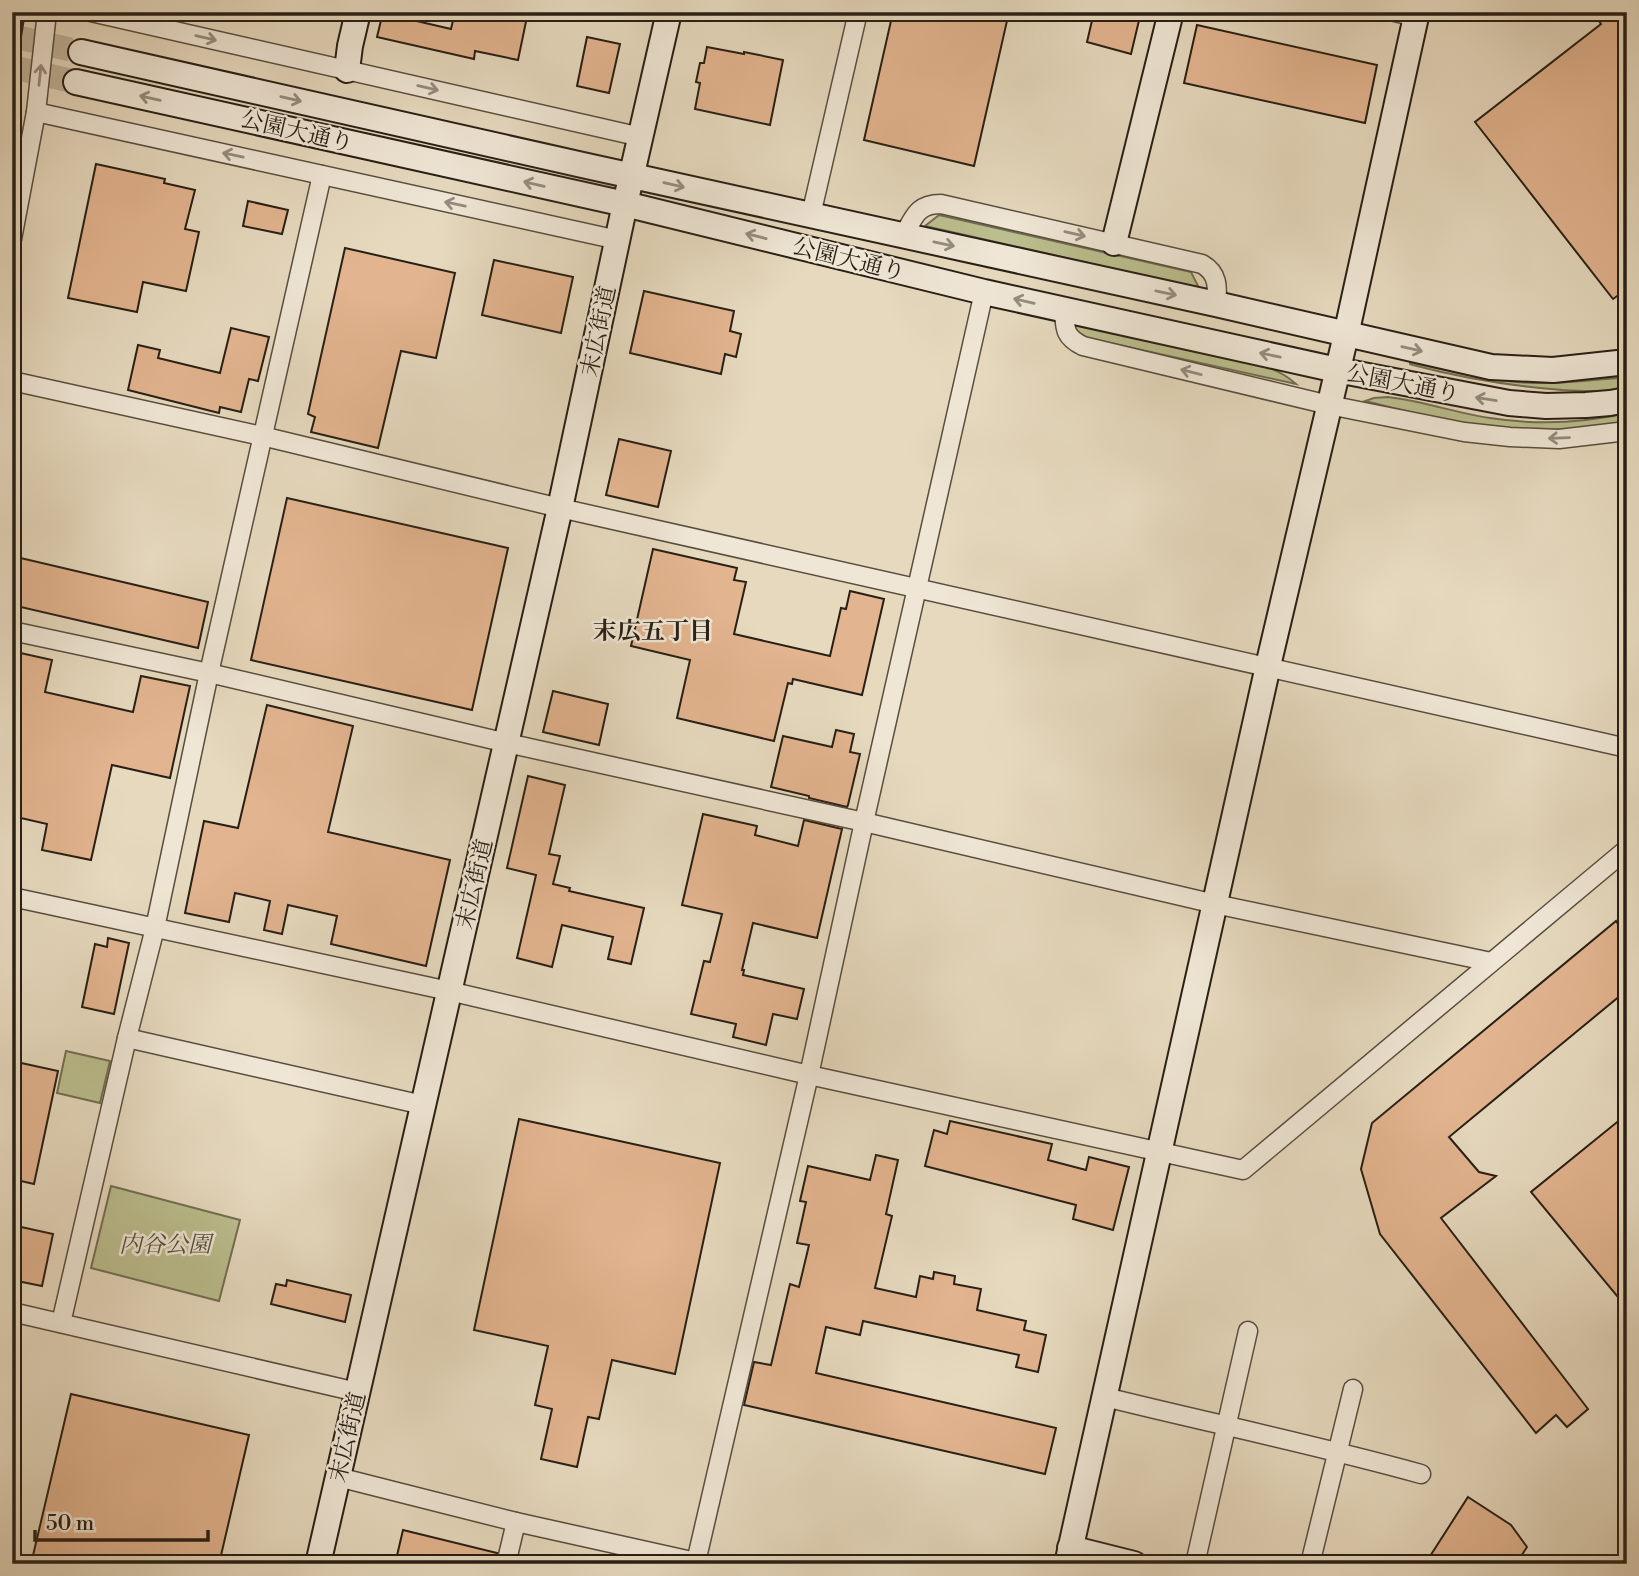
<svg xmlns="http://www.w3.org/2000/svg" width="1639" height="1576" viewBox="0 0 1639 1576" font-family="'Libre Bodoni','Noto Serif JP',serif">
<rect width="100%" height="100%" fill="#e6d9be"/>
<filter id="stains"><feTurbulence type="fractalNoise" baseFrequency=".00286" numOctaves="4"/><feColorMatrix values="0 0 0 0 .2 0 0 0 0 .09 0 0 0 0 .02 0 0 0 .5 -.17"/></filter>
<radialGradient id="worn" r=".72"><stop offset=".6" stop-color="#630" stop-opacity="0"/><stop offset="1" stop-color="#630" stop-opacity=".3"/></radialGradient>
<g fill="#bbbe8e" stroke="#726e52" stroke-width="2">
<path d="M939 215 1191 272 1199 288 925 226Z"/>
<path d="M1073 323 1263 366C1277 370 1286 375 1296 384L1078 336Z"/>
<path d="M1410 362C1455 372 1500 384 1546 383 1570 383 1594 380 1618 378L1627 376V388C1605 393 1584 391 1562 390 1511 386 1462 378 1413 365L1410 364Z"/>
<path d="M1388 397C1423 401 1456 413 1490 418 1535 425 1583 423 1627 413V423C1589 427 1551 432 1514 430 1463 426 1414 413 1365 401L1374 398Z"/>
<path d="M66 1051 110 1061 100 1103 57 1093Z"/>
<path d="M111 1186 240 1220 219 1301 91 1268Z"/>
</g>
<g fill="#e2b48f" stroke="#281f15" stroke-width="2">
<path d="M383 12H410L408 19 451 29 455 12H528L518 60 475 51 474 59 377 37Z"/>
<path d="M893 12H1009L974 166 864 140Z"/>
<path d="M1094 12H1141L1131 54 1087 42Z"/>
<path d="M1593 12H1627V289L1613 299 1475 122 1601 24Z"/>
<path d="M1197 25 1377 65 1365 123 1184 83Z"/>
<path d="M587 37 620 44 609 93 577 86Z"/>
<path d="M707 47 744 54V52L783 60 770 125 695 109 700 83 696 82 700 63H704Z"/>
<path d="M96 164 165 179 164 183 195 190 185 229 199 232 186 291 143 282 137 312 68 298Z"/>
<path d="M248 201 288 210 282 234 243 226Z"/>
<path d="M345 248 455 273 436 358 401 351 378 448 311 432 315 417 308 414Z"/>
<path d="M494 260 573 277 561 333 482 315Z"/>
<path d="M644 291 734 311 730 331 741 334 736 357 725 354 721 374 630 353Z"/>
<path d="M231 328 269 337 258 381 249 379 241 412 220 407 219 413 128 390 138 345 160 350 158 358 220 373Z"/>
<path d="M619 439 671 451 658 507 606 495Z"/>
<path d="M287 498 508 548 472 710 251 660Z"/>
<path d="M653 549 737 568 734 580 746 582 734 634 830 656 841 608 846 609 850 591 884 599 862 695 793 679 792 684 788 683 774 741 677 718 690 660 631 646Z"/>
<path d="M12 556 208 602 198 648 12 605Z"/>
<path d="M16 652 52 660 45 692 133 712 141 676 190 686 170 778 112 765 91 860 42 850 47 824 12 816V670Z"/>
<path d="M553 691 608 704 599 745 543 732Z"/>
<path d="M267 705 353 726 328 832 450 860 426 966 331 944 337 916 288 905 282 934 264 930 270 901 235 893 229 922 185 913 204 821 238 828Z"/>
<path d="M836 730 854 734 850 752 860 754 848 805 847 807 809 798V796L771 787 783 736 832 747Z"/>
<path d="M528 776 565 785 549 854 560 856 553 884 570 888 569 891 644 908 631 964 608 959 613 937 562 925 552 967 517 958 536 875 507 868Z"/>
<path d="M703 814 757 826 755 835 798 846 804 820 842 829 817 938 753 923 742 970H744L743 975 804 989 797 1019 773 1014 766 1045 733 1037 736 1024 691 1014 704 961 710 962 722 914 682 905Z"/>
<path d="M1616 921 1627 938V990L1449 1137 1479 1172 1496 1176 1441 1218 1588 1409 1567 1427 1556 1415 1536 1433 1380 1234 1361 1169 1372 1123Z"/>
<path d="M108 938 129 943 114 1014 82 1007 95 944 107 947Z"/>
<path d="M12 1061 58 1071 34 1184 12 1179Z"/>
<path d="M1627 1114V1308L1531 1192Z"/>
<path d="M519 1119 720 1163 675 1374 612 1360 599 1419 588 1417 577 1467 541 1459 552 1409 535 1405 548 1346 474 1330Z"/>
<path d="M950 1121 1052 1144 1048 1160 1086 1170 1089 1157 1129 1167 1113 1230 1073 1219 1076 1205 925 1166 934 1130 947 1134Z"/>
<path d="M876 1155 898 1160 886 1214 892 1216 875 1288 916 1297 920 1276 933 1279 934 1272 955 1276 954 1284 981 1289 977 1310 1026 1321 1024 1330 1046 1335 1038 1372 1016 1367 1019 1355 863 1321 860 1335 826 1327 816 1373 1056 1428 1045 1474 744 1405 754 1362 771 1365 790 1284 799 1287 809 1245 797 1243 806 1202 800 1201 808 1166 870 1180Z"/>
<path d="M12 1225 53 1234 42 1286 12 1280Z"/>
<path d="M287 1280 351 1295 345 1322 271 1304 276 1284 286 1286Z"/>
<path d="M71 1394 249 1435 219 1564H31Z"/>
<path d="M1468 1497 1511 1525 1527 1547 1516 1564H1425Z"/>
<path d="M403 1530 497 1553 495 1564H395Z"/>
</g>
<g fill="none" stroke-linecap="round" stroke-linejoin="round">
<g stroke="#c0b49c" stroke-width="24" stroke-dasharray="24 12" stroke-linecap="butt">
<path d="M12 36 81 52"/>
<path d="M12 67 76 82"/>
</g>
<g stroke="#584e3f" stroke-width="21">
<g id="street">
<path d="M91 12 641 137"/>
<path d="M1395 12 1416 17"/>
<path d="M36 112 618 240"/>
<path d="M811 215 858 12"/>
<path d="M904 235C914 217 917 204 941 204L1202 264C1218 273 1218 287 1216 304"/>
<path d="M12 239 36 112 47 12"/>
<path d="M1064 310C1065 328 1064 337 1083 346L1329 405 1464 432 1510 437 1559 439 1627 431"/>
<path d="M12 381 262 436 560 508 1627 748"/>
<path d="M12 631 209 673 507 743 864 822 1215 904 1491 962"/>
<path d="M12 897 449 991 809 1075 1243 1170 1627 849"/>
<path d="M127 1038 423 1105"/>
<path d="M12 1312 357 1392"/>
<path d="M61 1323 127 1038 155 928 209 673 322 175"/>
<path d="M1105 1397C1210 1423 1317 1445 1421 1474"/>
<path d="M338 1477 516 1522 696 1562 809 1075 864 822 984 292"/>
<path d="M506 1564 516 1522"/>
<path d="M1195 1564 1248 1331"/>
<path d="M1310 1564 1353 1389"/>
</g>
</g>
<g stroke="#281f15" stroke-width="28">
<g id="secondary">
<path d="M81 52 587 166 1216 304 1491 367 1553 370 1627 362"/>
<path d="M347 70 350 46 358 12"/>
<path d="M76 82 625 204 984 292 1337 370 1509 403 1546 406 1586 405 1610 403 1627 400"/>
<path d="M1114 243 1171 12"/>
<path d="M1070 1548 1134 1564"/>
<path d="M318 1564 560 508 625 204 669 12"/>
<path d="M1067 1564 1268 666 1346 335 1417 12"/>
</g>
</g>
<use href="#street" stroke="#efe6d5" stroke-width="18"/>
<use href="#secondary" stroke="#efe6d5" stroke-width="24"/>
<g stroke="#281f15" stroke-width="8">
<path id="rail" d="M12 73 22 12"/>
</g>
<use href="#rail" stroke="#efe6d5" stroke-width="5" stroke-dasharray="16" stroke-linecap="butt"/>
</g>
<defs><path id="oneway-shaft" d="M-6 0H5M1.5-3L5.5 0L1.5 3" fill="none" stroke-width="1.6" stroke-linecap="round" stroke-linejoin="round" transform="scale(1.75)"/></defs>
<g stroke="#958c7f">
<use href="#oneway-shaft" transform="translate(206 38) rotate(13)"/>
<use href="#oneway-shaft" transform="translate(40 75) rotate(-84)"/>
<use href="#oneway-shaft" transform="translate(428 88) rotate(13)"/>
<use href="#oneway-shaft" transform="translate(150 98) rotate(-167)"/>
<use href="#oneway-shaft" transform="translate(291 99) rotate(13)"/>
<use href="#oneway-shaft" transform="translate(233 155) rotate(-168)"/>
<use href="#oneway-shaft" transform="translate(534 184) rotate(-167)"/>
<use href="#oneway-shaft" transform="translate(674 185) rotate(13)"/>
<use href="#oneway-shaft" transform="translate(455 204) rotate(-168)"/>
<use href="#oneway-shaft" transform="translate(1075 234) rotate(13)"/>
<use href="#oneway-shaft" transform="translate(756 236) rotate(-166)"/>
<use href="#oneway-shaft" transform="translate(944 244) rotate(12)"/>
<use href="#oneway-shaft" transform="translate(1166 293) rotate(12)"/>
<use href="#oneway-shaft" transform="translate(1024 301) rotate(-167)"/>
<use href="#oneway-shaft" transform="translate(1412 349) rotate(13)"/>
<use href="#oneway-shaft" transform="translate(1270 355) rotate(-168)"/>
<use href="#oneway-shaft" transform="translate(1191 372) rotate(-166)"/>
<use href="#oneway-shaft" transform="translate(1486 399) rotate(-171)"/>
<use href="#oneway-shaft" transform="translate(1559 438) rotate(178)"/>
</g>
<g text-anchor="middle" stroke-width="5" stroke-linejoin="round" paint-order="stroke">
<g font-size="23" fill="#281f15" stroke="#efe6d5">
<text transform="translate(297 131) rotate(13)" y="8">公園大通り</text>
<text transform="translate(849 259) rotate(14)" y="8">公園大通り</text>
<text transform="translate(598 331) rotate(-78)" y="8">末広街道</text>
<text transform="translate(1403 383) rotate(11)" y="8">公園大通り</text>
<text transform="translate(474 884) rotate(-77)" y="8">末広街道</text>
<text transform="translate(347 1437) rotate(-77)" y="8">末広街道</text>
</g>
<g font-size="23" font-style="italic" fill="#544f39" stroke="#efe6d5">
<text x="165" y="1252">内谷公園</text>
</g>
<g font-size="24" font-weight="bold" fill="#281f15" stroke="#efe6d5">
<text x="653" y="639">末広五丁目</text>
</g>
</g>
<rect width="1639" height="1576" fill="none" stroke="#e6d9be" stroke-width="42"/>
<rect x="14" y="14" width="1611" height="1548" fill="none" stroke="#281f15" stroke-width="3.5"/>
<rect x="21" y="21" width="1597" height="1534" fill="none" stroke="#281f15" stroke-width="2"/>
<path d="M35 1530v10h173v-10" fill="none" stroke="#281f15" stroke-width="3.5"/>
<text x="46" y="1530" font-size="21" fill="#281f15" stroke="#efe6d5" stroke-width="5" paint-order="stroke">50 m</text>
<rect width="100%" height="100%" filter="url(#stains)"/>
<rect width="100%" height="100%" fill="url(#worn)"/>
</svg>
